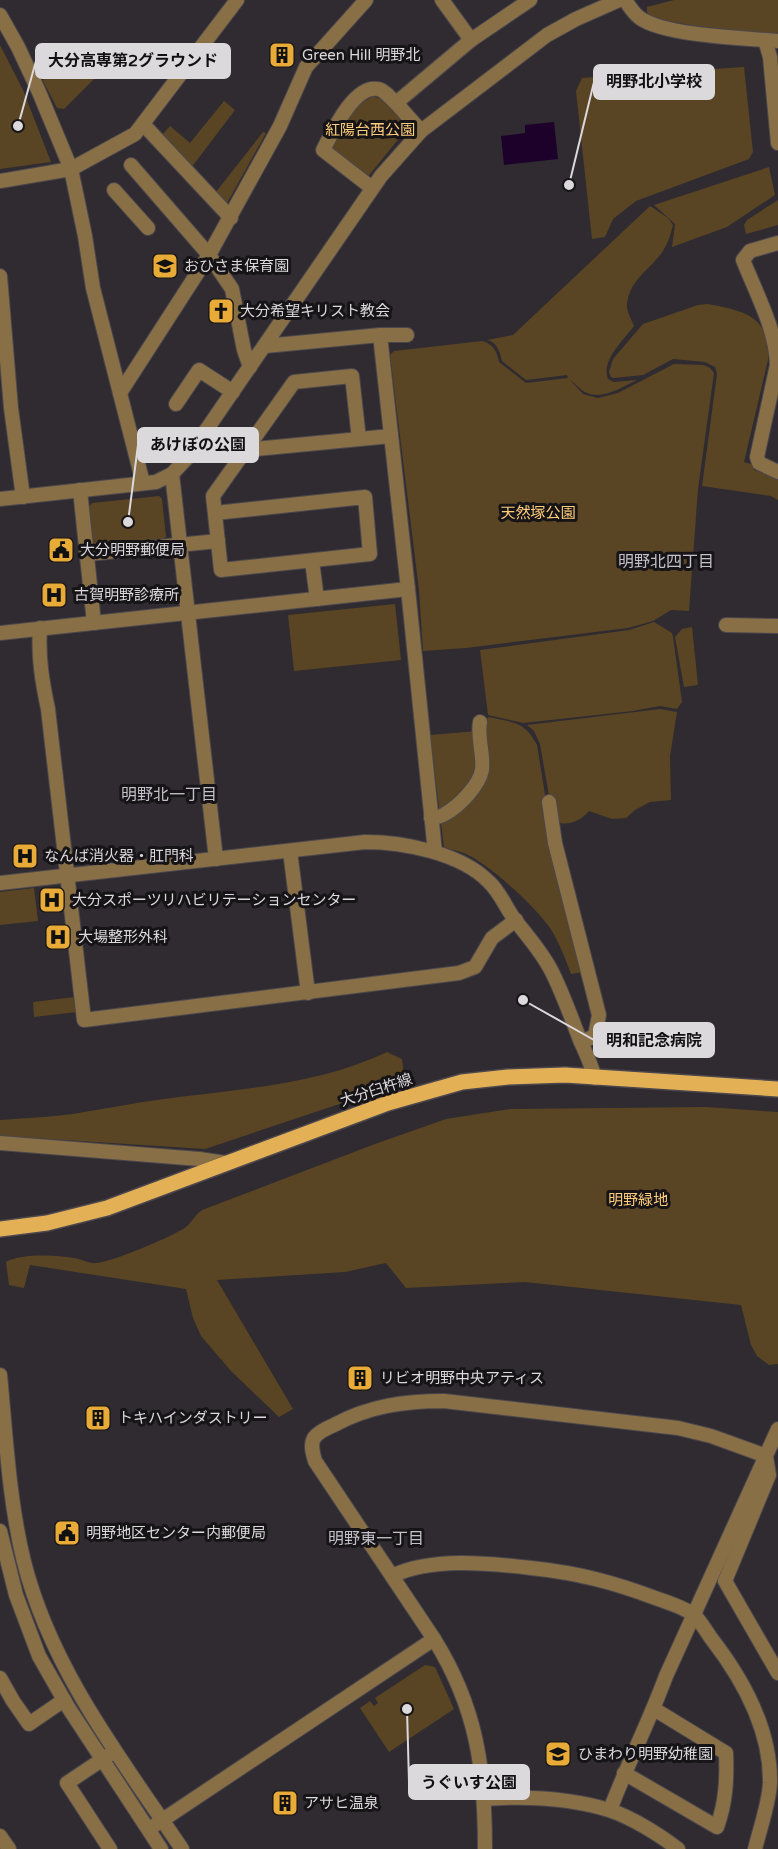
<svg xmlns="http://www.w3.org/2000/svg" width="778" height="1849" viewBox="0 0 778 1849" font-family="'Varela Round','Noto Sans JP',sans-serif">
<rect width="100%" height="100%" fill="#2f2b31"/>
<g fill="#594523">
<path d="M674 0H778V35L695 26 651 18 647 12V7Z"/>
<path d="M0 45 23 90 51 162 0 169Z"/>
<path d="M81 58 95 73 102 67 104 69 64 109 57 108 43 81 44 78Z"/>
<path d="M744 67 753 152 749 159 636 201 613 219 605 237 592 239 576 91 582 78Z"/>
<path d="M373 96 383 100 406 125 405 131 366 179 330 148 354 107Z"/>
<path d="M224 101 235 110 191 168 162 135 170 126 190 143Z"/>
<path d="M263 132 266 133 226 205 216 192Z"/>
<path d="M769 167 775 195 727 227 672 247 675 224 654 205Z"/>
<path d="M778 200V225L746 234 744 225 747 220Z"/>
<path d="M650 206 668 218 673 225C671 234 668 243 663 251 650 270 630 279 627 304 626 311 632 320 634 326 623 341 601 360 608 379L614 382 637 380C622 387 602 401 585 392 580 390 574 382 570 380L583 394 598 398 618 393 674 364 704 365 710 368 714 373 698 489 689 611 671 610 653 621 628 628 466 648 423 651 419 590 390 355 394 351 482 341C493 344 497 351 499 362L526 383 568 378 567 375 526 380 502 361C500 352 497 342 487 340L513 335Z"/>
<path d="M708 304C743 311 771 315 768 360L744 462 754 465V470L778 477V500L771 496 702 486 717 374 715 367 705 362 673 359 643 375 614 378 611 377 609 372 613 359 643 324 698 305Z"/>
<path d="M159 496 162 499 166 537 162 540 96 547 93 545 89 507 92 503Z"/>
<path d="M395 604 401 660 294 671 288 615Z"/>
<path d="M654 622 672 633 673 637 682 702 677 709 660 706 633 711 523 723 488 715 480 650 629 630Z"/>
<path d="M692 627 698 685 684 687 675 637 682 629Z"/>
<path d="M660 709 677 712 670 756 671 800 650 802 635 810 626 818 612 819 589 811C581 821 563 829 553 819L540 744 534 731 527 725Z"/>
<path d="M489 717C514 723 525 721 537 745L553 844 585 972 571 974C565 958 559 942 550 928 535 906 490 865 466 854 459 851 452 850 444 847L430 735 478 731 485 720Z"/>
<path d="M34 888 38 921 0 925V892Z"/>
<path d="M75 997 77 1012 34 1017 33 1002Z"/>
<path d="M387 1052 402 1059 405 1082 205 1149 0 1136V1120C24 1118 49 1117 73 1114 104 1109 133 1103 164 1099 239 1089 318 1085 387 1052Z"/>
<path d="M706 1107 778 1112V1364L769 1365 757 1356 751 1345 741 1305 525 1282 406 1288 386 1263 345 1272 217 1280 293 1409 279 1417 231 1371 201 1336 193 1318 186 1289 30 1265 24 1288 9 1285 6 1262C21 1253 57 1255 74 1258 82 1259 89 1264 97 1263 112 1262 174 1236 186 1227 192 1222 195 1215 202 1210L375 1144 446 1119 510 1109Z"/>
<path d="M425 1665 435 1667 454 1709 389 1752 360 1708 370 1701 374 1706 378 1703 375 1698Z"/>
</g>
<path fill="#1d012a" d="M554 122 558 159 504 165 501 136 525 133V125Z"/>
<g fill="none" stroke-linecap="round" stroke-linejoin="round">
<g stroke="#4b474d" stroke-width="16">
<g id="minor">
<path d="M442 0 471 40"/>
<path d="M625 0C629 6 634 14 640 18 665 36 745 38 778 41"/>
<path d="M0 15 18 47 39 92 71 169 85 236 93 288 143 483"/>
<path d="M765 40 770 57 778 143"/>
<path d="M143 124 231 218"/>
<path d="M421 131 396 103 471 40 530 0"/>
<path d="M0 181 71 169 135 134 237 0"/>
<path d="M372 188 323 150C332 133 354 84 378 89 385 90 391 99 396 103"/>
<path d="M114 190 148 228"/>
<path d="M778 243 750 251 743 260C756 293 776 329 777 365L757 457 759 463 778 472"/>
<path d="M0 276 11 408 23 497"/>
<path d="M380 335H407"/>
<path d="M265 346 380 335 408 589 435 852"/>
<path d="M250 367 244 350 232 289 209 255 280 126 306 67 366 0"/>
<path d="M120 393 209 255 131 165"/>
<path d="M176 404 199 370 233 392"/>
<path d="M245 450 391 436"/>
<path d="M172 474 216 859"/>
<path d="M80 490 94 623"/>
<path d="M0 499 156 482 172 474 187 458 381 176 421 131 547 35 576 19 619 0"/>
<path d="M215 513 365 497 370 554 221 570 213 496 294 382 352 376 359 439"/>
<path d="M88 554 218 541"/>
<path d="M312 561 317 599"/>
<path d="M726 625 778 626"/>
<path d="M40 628C38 656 42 681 48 709L84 1020 459 973 475 967 492 938 516 920"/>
<path d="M0 633 408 589"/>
<path d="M549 802 555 843 599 1015 595 1036 581 1042"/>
<path d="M431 818C436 817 441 817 445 814 459 806 479 786 482 770 484 754 477 738 480 722"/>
<path d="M290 851 308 993"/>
<path d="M0 883 365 842C403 842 461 853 489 882 500 892 506 908 515 920 528 937 542 952 552 972 563 994 571 1017 580 1040 586 1053 591 1064 595 1078"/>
<path d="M0 1143 199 1159 226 1163"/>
<path d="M0 1375C6 1437 9 1501 24 1562 51 1669 121 1759 182 1849"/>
<path d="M766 1456 769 1475 725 1581 778 1673"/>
<path d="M0 1531 16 1595 39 1656 68 1707 161 1849"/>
<path d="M392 1576C431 1557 488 1563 531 1568 578 1573 613 1582 658 1599 669 1603 686 1608 695 1616 701 1622 706 1631 711 1638 742 1678 771 1729 770 1783 769 1804 760 1828 755 1849"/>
<path d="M0 1678 13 1701 29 1724 64 1700"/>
<path d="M109 1755 67 1783 110 1849"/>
<path d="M624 1773 717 1827C726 1802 727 1779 726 1753L654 1709"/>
<path d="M485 1799C525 1796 570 1798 609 1810 631 1817 660 1835 678 1849"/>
<path d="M610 1810C627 1765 649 1722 666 1676L778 1429"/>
<path d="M155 1825 434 1639"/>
<path d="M0 1836 9 1849"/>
<path d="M485 1849C485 1769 477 1708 434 1639L315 1461C313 1454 310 1445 314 1438 318 1432 327 1428 334 1425 369 1406 404 1401 444 1401L678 1428 711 1436 766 1456"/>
</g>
</g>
<g stroke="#4b474d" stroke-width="18">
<path id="major" d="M0 1229 47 1223 107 1208 388 1103 462 1082 508 1077 565 1075 778 1089"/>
</g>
<use href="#minor" stroke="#886f46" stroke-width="14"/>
<use href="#major" stroke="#e4b056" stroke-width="15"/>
</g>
<defs>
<g id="building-square" transform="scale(1.35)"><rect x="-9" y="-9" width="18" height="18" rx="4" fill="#e8ab37" stroke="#161417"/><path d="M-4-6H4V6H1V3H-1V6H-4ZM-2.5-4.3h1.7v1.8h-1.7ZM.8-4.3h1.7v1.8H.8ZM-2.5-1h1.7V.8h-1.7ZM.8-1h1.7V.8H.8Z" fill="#111"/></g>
<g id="school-square" transform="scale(1.35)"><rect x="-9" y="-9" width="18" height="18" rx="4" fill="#e8ab37" stroke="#161417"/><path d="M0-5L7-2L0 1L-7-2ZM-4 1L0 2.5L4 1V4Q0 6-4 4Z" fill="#111"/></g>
<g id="church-square" transform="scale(1.35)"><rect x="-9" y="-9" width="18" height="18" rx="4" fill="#e8ab37" stroke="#161417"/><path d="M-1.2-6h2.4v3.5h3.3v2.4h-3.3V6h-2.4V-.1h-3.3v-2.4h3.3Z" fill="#111"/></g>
<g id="civic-square" transform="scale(1.35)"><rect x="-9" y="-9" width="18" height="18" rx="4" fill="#e8ab37" stroke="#161417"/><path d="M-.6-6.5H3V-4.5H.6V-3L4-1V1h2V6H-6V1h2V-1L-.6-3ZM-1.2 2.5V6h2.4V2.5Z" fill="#111"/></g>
<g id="hospital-square" transform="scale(1.35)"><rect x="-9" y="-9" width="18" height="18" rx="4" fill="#e8ab37" stroke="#161417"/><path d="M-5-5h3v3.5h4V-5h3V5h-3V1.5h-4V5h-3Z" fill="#111"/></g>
</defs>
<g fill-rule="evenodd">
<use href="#building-square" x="282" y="55"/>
<use href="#school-square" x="165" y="266"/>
<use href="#church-square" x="221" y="311"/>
<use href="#civic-square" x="61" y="550"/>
<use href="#hospital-square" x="54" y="595"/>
<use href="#hospital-square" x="25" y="856"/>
<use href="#hospital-square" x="52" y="900"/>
<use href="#hospital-square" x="58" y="937"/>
<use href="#building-square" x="360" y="1378"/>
<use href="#building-square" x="98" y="1418"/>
<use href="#civic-square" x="67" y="1533"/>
<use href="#school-square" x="558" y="1754"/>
<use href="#building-square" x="285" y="1803"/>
</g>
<g text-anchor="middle" stroke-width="6" stroke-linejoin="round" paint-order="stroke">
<g font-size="15" fill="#dcd9dd" stroke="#161417" text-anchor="start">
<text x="302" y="60">Green Hill 明野北</text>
<text x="184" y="271">おひさま保育園</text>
<text x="240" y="316">大分希望キリスト教会</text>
<text x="80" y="555">大分明野郵便局</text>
<text x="74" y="600">古賀明野診療所</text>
<text x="44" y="861">なんば消火器・肛門科</text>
<text x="72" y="905">大分スポーツリハビリテーションセンター</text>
<text x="78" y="942">大場整形外科</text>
<text x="380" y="1383">リビオ明野中央アティス</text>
<text x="118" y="1423">トキハインダストリー</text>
<text x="86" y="1538">明野地区センター内郵便局</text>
<text x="578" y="1759">ひまわり明野幼稚園</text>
<text x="304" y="1808">アサヒ温泉</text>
</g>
<g font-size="15" fill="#ffce7b" stroke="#161417">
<text x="370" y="135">紅陽台西公園</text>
<text x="538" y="518">天然塚公園</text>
<text x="638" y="1205">明野緑地</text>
</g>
<g font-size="15" fill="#dcd9dd" stroke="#161417">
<text transform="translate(376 1090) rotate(-18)" y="5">大分臼杵線</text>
</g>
<g font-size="16" fill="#c5c0c7" stroke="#161417">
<text x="666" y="567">明野北四丁目</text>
<text x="169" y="800">明野北一丁目</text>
<text x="376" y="1544">明野東一丁目</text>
</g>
</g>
<path fill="none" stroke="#dcd9dd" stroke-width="2" d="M18 126L36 61M569 185L594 82M128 522L138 445M523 1000L594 1040M407 1709L409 1782"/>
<g fill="#dcd9dd" stroke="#161417" stroke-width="2">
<circle cx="18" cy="126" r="6"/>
<circle cx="569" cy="185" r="6"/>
<circle cx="128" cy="522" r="6"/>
<circle cx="523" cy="1000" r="6"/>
<circle cx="407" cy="1709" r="6"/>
</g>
<g fill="#dcd9dd" stroke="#dcd9dd" stroke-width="2">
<rect x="36" y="44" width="194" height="34" rx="6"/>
<rect x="594" y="65" width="120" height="34" rx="6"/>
<rect x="138" y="428" width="120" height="34" rx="6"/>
<rect x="594" y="1023" width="120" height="34" rx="6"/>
<rect x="409" y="1765" width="120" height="34" rx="6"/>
</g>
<g font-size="16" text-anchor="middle" font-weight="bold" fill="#111">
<text x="133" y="66">大分高専第2グラウンド</text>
<text x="654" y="87">明野北小学校</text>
<text x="198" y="450">あけぼの公園</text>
<text x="654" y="1046">明和記念病院</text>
<text x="469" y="1788">うぐいす公園</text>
</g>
</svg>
